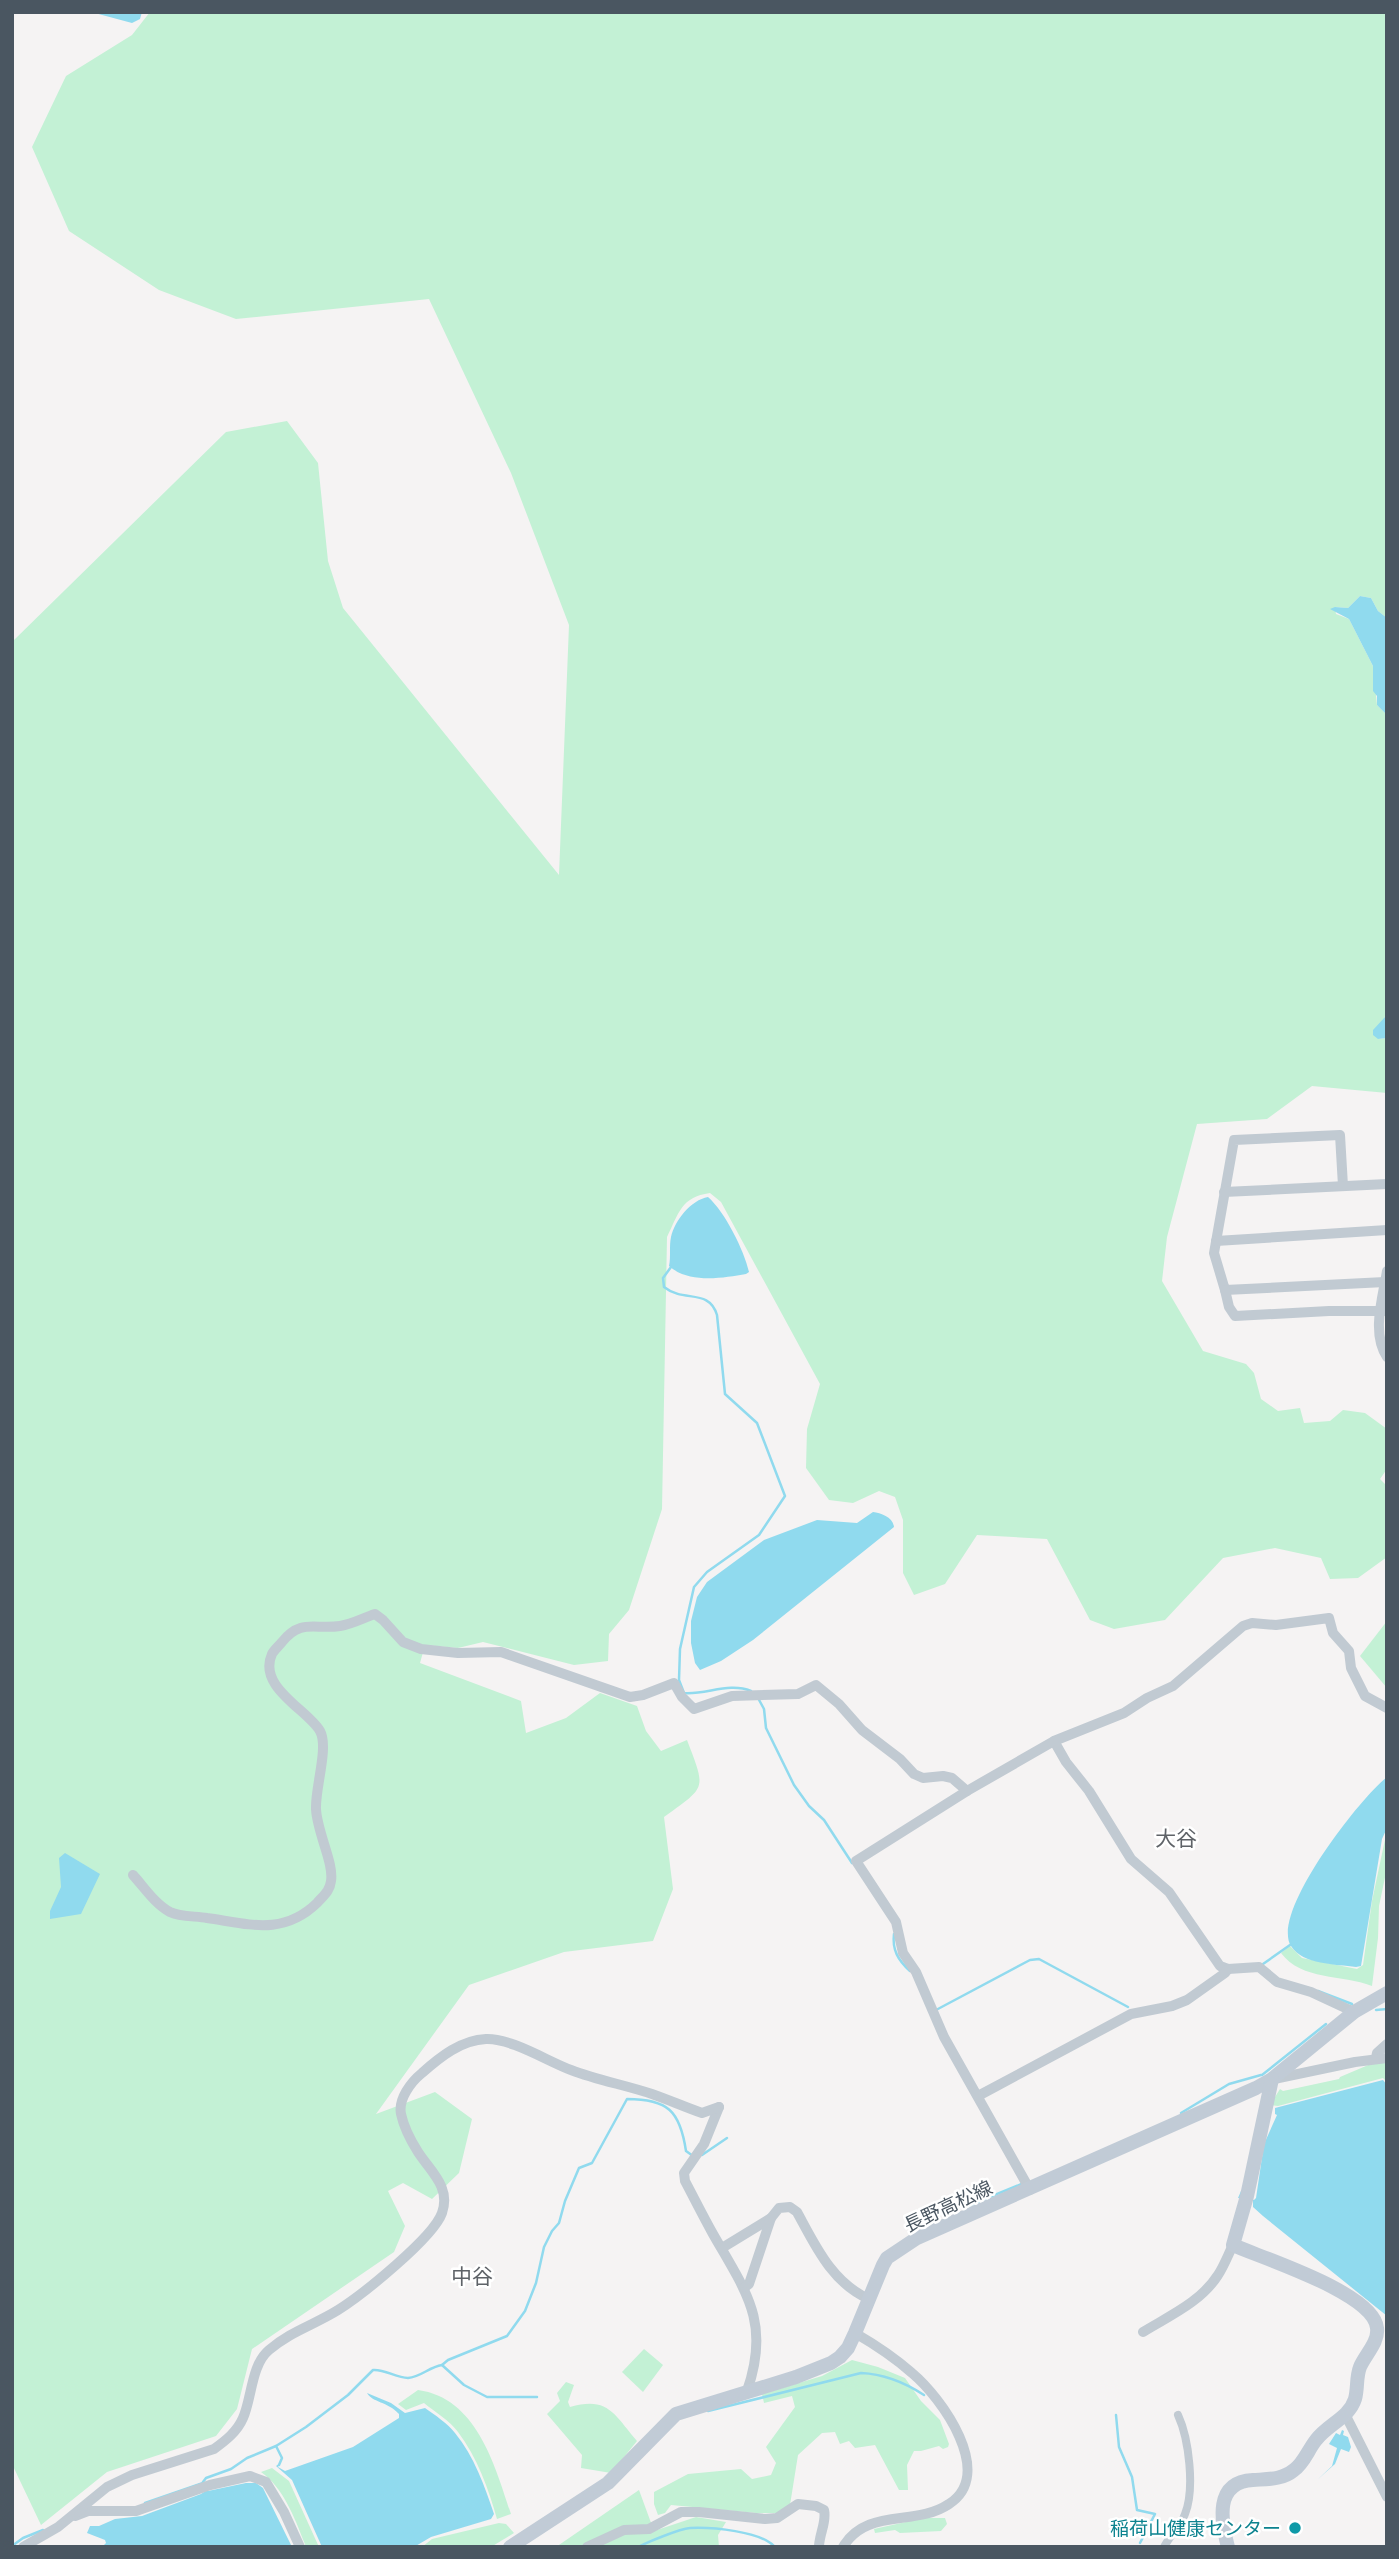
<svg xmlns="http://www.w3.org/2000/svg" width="1399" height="2559" viewBox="0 0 1399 2559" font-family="'Titillium Web','Noto Sans JP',sans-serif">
<rect width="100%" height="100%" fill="#f5f3f3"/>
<g fill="#c3f1d5">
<path d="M150 12H1387V618L1378 611 1371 598 1360 596 1348 608 1335 607 1336 614 1349 619 1373 666 1377 705 1387 715V1000L1386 1013 1378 1039 1387 1038V1093L1312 1086 1267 1119 1197 1124 1167 1237 1162 1281 1203 1351 1246 1364 1254 1373 1261 1399 1278 1411 1300 1408 1304 1423 1330 1421 1343 1410 1365 1413 1387 1429V1469L1380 1479 1387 1486V1557L1358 1578 1330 1579 1321 1558 1275 1548 1223 1558 1165 1620 1114 1629 1090 1620 1047 1539 977 1535 945 1584 914 1595 903 1573V1520L895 1497 879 1491 853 1503 829 1500 806 1468 807 1429 820 1384 721 1202 710 1193C681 1197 679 1213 667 1237L662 1509 629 1610 609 1634 608 1661 574 1665 483 1642 458 1648 425 1645 420 1663 521 1701 526 1733 566 1718 600 1693 637 1706 646 1731 661 1751 687 1740C706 1790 707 1786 664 1817L673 1889 653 1941 564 1952 469 1985 376 2114 435 2092 472 2119 459 2173 432 2199 403 2183 388 2191 405 2226 394 2252 252 2349 237 2409 216 2436 107 2472 41 2525 12 2464V642L226 432 287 421 318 463 328 561 343 608 559 875 569 625 511 473 429 299 236 319 159 290 69 231 32 147 66 76 132 35Z"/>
<path d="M1387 1621V1688L1360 1656Z"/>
<path d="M1387 1830V1868L1379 1906 1378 1938 1372 1986C1342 1974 1302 1981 1281 1953L1290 1946 1302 1958 1357 1969 1363 1965 1372 1901Z"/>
<path d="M1387 2062V2082L1383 2078 1278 2106 1270 2105 1280 2089 1283 2091 1339 2079 1340 2077 1373 2063Z"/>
<path d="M644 2349 663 2365 643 2392 622 2372Z"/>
<path d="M852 2360 878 2367 905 2378 921 2401 940 2420 949 2444 948 2447 943 2449 939 2446 921 2451H914L907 2465 908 2490H899L875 2445 855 2448 849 2441 840 2444 835 2432 822 2433 798 2455 790 2505 777 2513H756L671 2505 665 2513 658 2515 654 2504V2492L688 2474 741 2469 752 2479 771 2475 776 2463 766 2447 795 2407 792 2396 764 2403 762 2394 822 2376Z"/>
<path d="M566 2382 574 2385 568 2402 570 2407C608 2396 614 2414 637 2441L611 2473 581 2468 582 2455 547 2414 560 2401 557 2393Z"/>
<path d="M418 2390C477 2398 495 2466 511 2514L497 2519C489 2490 477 2457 458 2432 450 2421 435 2412 424 2403L406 2410 398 2404Z"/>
<path d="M272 2468 289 2481 319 2547H306C296 2521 284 2488 261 2472Z"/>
<path d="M639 2490 654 2531 696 2517 726 2522 718 2535 719 2547H556Z"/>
<path d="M924 2518H945L947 2524 941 2531 900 2533 895 2530 875 2533 874 2529Z"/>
<path d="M499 2523 506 2524 514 2533 491 2547H422L432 2539Z"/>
</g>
<g fill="#90daee">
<path d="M91 12H142L140 19 132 23Z"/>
<path d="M1360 596 1371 598 1378 611 1387 618V715L1377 705V696L1373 691V666L1349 619 1330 609 1335 607 1348 608Z"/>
<path d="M1387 1000V1038L1378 1039 1373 1035V1030L1385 1017Z"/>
<path d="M708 1197C725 1212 744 1250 749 1272L746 1274C723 1278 689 1284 669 1266 671 1256 669 1246 671 1237 675 1220 691 1200 708 1197Z"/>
<path d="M873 1512C881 1513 893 1517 894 1527L753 1640 721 1661 700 1670 695 1663 691 1643V1621L697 1597 707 1582 764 1540 817 1520 857 1523Z"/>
<path d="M1387 1777V1828L1382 1839 1361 1966 1356 1967C1336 1964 1303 1965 1291 1946 1270 1913 1360 1798 1387 1777Z"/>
<path d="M65 1853 100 1874 81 1914 50 1919V1911L61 1887 59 1858Z"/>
<path d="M1383 2080 1387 2085V2316L1263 2216 1253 2207V2201L1238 2198 1241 2191 1243 2196 1254 2200 1256 2198 1264 2144 1277 2115 1275 2114V2108Z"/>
<path d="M367 2393 391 2403 405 2413 425 2408C435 2415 447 2423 455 2433 474 2456 485 2487 494 2514L491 2519 431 2537 414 2547H322L292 2480 276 2466 280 2463 278 2467 285 2471 353 2447 399 2418V2414C387 2401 373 2403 367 2393Z"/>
<path d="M1342 2430 1344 2431 1343 2435 1348 2437 1351 2447 1349 2452 1341 2449 1335 2464 1317 2480 1332 2466 1337 2448 1329 2444 1336 2433 1340 2435Z"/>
<path d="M246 2483H256L263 2488 292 2547H102L106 2543 105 2540 87 2533 90 2526H99L115 2519 142 2516 201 2494 204 2492V2488H207L208 2491Z"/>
</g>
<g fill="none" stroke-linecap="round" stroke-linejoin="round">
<g stroke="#90daee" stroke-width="2.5">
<path d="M671 1267 663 1278 664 1287C684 1303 709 1288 717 1315L725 1394 757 1423 785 1496 759 1535 707 1572 694 1587 680 1649 679 1680 684 1693C706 1695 729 1682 751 1691"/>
<path d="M758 1698 764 1709 766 1728 794 1785 809 1806 824 1820 852 1863"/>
<path d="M894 1934C892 1950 898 1960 910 1971"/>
<path d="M1263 1964 1290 1945"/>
<path d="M1318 1991 1352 2004"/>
<path d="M936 2010 1030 1960 1039 1959 1128 2007"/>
<path d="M1376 2010 1387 2009"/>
<path d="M1262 2075 1326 2024"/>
<path d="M1181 2113 1229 2084 1261 2075"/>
<path d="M702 2155 727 2138"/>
<path d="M963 2208 1024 2183"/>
<path d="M442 2365 448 2360 507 2336 525 2311 536 2283 544 2247 552 2231 559 2223 565 2201 579 2168 592 2163 627 2099C668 2099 680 2111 686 2151L693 2156"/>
<path d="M708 2411 861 2373C885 2374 904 2382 924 2395"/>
<path d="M1116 2415 1119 2447 1132 2477 1137 2510 1155 2514 1140 2543"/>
<path d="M276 2446 282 2458 279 2465"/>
<path d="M203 2482 206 2478 231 2469 247 2458 276 2446 306 2427 348 2395 373 2370C385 2369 396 2378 408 2378 421 2377 429 2367 442 2365L464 2385 487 2397H537"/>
<path d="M145 2503 203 2483"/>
<path d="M12 2546 23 2538 43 2530"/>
<path d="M638 2547C648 2542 679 2529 690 2528 711 2527 761 2531 775 2547"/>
</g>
<path stroke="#c1cad2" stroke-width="8" d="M1164 2547C1170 2535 1181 2526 1185 2514 1195 2489 1189 2439 1178 2415"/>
<g stroke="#c1cad2" stroke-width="10">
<path d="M1343 1186 1340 1135 1234 1140 1214 1253 1225 1290 1385 1282"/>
<path d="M1224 1192 1387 1184"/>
<path d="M1216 1241 1387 1230"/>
<path d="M1387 1271C1383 1297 1371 1333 1387 1357"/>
<path d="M1225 1290 1229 1307 1235 1316 1329 1311H1387"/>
<path d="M1054 1741 1066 1762 1089 1791 1131 1859 1169 1892 1220 1966 1228 1969 1259 1967 1277 1982 1311 1992 1354 2012"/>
<path d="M133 1875C144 1887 155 1904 170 1912 180 1917 196 1916 207 1918 249 1924 283 1936 317 1903 323 1896 330 1891 331 1881 334 1863 317 1832 316 1809 315 1788 329 1747 320 1731 308 1710 257 1687 272 1654 274 1650 279 1646 282 1642 301 1618 315 1630 340 1626 353 1624 363 1618 375 1614L383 1620 403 1642 421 1649 458 1653 501 1652 630 1697 643 1695 674 1683 682 1697 694 1709 732 1696 798 1694 816 1685 839 1704 862 1730 900 1759 914 1774 923 1778 943 1776 952 1778 967 1791"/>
<path d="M1376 2058 1377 2053 1387 2044"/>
<path d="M1274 2079 1355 2062 1387 2058"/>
<path d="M978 2096 1131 2014 1172 2006 1187 2000 1225 1973 1228 1969"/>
<path d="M719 2107 704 2144 684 2173 685 2181C694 2198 703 2216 713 2234 746 2292 771 2322 747 2391"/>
<path d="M1030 2190 944 2037 916 1972 903 1953 896 1922 856 1861 967 1791 1054 1741 1124 1713 1147 1698 1173 1686 1243 1626 1252 1623 1276 1625 1329 1618 1333 1633 1349 1651 1351 1668 1365 1696 1387 1708"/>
<path d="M722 2248 771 2218"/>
<path d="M745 2287 749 2284 771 2218 779 2208 790 2207 797 2212C815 2245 832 2283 869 2299"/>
<path d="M1143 2332C1169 2316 1201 2302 1218 2275 1224 2266 1228 2255 1233 2245"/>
<path d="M1346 2416 1387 2497"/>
<path d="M75 2516 88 2511H136L210 2485 250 2476 266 2482 284 2512 300 2547"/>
<path d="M23 2547 58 2527 107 2487 132 2475 214 2449C225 2441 237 2432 243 2418 252 2398 251 2365 269 2350 291 2331 314 2325 338 2310 362 2295 433 2238 442 2213 451 2187 431 2172 418 2152 411 2141 404 2128 401 2114 398 2099 411 2082 422 2073 440 2057 461 2040 486 2039 511 2038 547 2061 571 2070 597 2080 625 2085 652 2094 669 2100 685 2107 702 2113L719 2107"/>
<path d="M587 2547 624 2530 649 2529 681 2512H699L765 2519 777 2518 798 2504 816 2506 824 2510C827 2522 819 2534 819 2547"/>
<path d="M843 2547C867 2507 915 2527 949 2504 996 2474 942 2398 912 2373 895 2358 874 2344 855 2333"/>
</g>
<g stroke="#c1cbd6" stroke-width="14">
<path d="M510 2547 608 2483 676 2414 796 2377 831 2363 840 2357 848 2348 855 2333 883 2265 887 2258 917 2238 1256 2088 1272 2079 1354 2012 1387 1993"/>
<path d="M1228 2547C1221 2521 1214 2482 1253 2480 1267 2479 1282 2480 1294 2470 1304 2463 1308 2450 1316 2440 1328 2424 1349 2418 1355 2399 1358 2388 1356 2377 1360 2367 1365 2355 1379 2342 1377 2328 1374 2293 1262 2258 1233 2245L1247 2196 1272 2079"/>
</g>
</g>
<circle fill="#0f9aa8" stroke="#fff" stroke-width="2.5" cx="1295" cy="2528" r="7"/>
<g text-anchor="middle" stroke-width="5" stroke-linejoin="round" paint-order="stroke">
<g font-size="19" fill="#4a5661" stroke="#fff">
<text transform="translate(948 2206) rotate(-25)" y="7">長野高松線</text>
</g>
<g font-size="19" fill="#0d838f" stroke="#fff" text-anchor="end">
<text x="1281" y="2535">稲荷山健康センター</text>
</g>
<g font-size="21" fill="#5f6368" stroke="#fff">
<text x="1176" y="1846">大谷</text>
<text x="472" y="2284">中谷</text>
</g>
</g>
<rect width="1399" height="2559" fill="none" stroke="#4a5661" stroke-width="28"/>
</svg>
